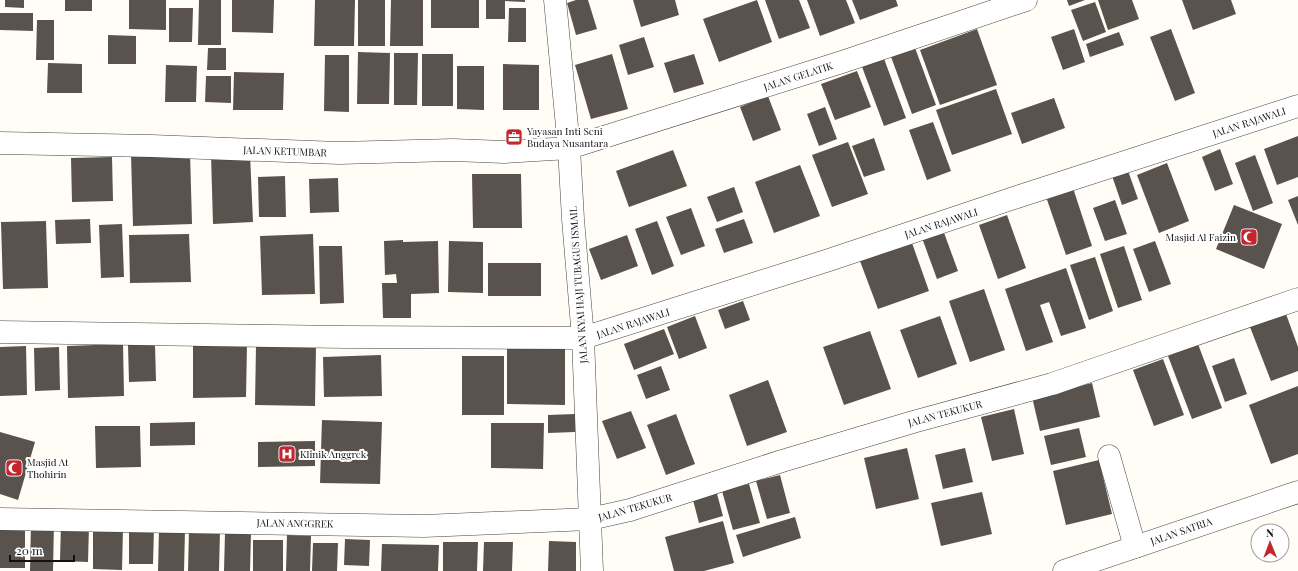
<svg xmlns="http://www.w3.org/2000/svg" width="1298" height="571" viewBox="0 0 1298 571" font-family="'Playfair Display',serif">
<rect width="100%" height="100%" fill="#fffdf5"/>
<g fill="#5a524d">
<path d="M5 0H24V8L5 7Z"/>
<rect x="65" y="0" width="27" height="11"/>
<path d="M129 0H166V30L129 29Z"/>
<path d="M199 0H221V45H198Z"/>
<path d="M232 0H274L273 33 232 32Z"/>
<path d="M315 0H355L354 46H314Z"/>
<rect x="358" y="0" width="27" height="46"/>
<path d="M391 0H423V46H390Z"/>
<rect x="431" y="0" width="48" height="28"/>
<path d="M486 0H525V2L505 1V19H486Z"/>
<path d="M576 0H588L597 29 576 35 567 3Z"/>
<path d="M633 0H675L679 15 641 27Z"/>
<path d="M757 0 772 42 719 62 703 19Z"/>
<path d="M765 0H799L810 28 779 39Z"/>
<path d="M807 0H846L855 23 820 36Z"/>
<path d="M852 0H896L898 6 860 20Z"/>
<path d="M1067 0H1085L1069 6Z"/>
<path d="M1098 0H1132L1139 19 1108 30Z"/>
<path d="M1182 0H1231L1236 14 1193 30Z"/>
<path d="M1095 2 1106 32 1083 41 1071 10Z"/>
<path d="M169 8H193L192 42H169Z"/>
<path d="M509 8H526V42H508Z"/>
<path d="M0 13H33V31L0 30Z"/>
<path d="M37 20H54V60H36Z"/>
<path d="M977 29 997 85 940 105 920 50Z"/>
<path d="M1074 29 1085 62 1063 70 1051 37Z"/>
<path d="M1171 29 1195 93 1175 101 1150 37Z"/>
<path d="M1119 32 1124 45 1090 57 1086 44Z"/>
<path d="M108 35 136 36V64H108Z"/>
<path d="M644 37 654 67 628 75 619 45Z"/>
<path d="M914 45 936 105 912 114 890 54Z"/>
<path d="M208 48H226V70H207Z"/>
<path d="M358 52 390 53 389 104H357Z"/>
<path d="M394 53H418L417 105H394Z"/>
<rect x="422" y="54" width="31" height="52"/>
<path d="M612 54 628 109 591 119 575 65Z"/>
<path d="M694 54 704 84 674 93 664 63Z"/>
<path d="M325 55H349V112L324 111Z"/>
<path d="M883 56 906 118 884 126 861 64Z"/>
<path d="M48 63 82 64V93H47Z"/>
<path d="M503 64 539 65V110H503Z"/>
<path d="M166 65 197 66 196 102H165Z"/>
<path d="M457 66H484V110L457 109Z"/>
<path d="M857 71 871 107 835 120 821 84Z"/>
<path d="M234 72 284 73 283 110H233Z"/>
<path d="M206 76H231V103L205 102Z"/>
<path d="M996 89 1012 134 952 155 936 110Z"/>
<path d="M768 96 781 130 753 141 740 107Z"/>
<path d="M1054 98 1065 128 1022 144 1011 113Z"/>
<path d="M825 107 837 139 819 146 807 114Z"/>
<path d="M933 122 951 171 927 180 909 130Z"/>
<path d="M1298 136V177L1277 185 1264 149Z"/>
<path d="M874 138 885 170 864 177 852 146Z"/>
<path d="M848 142 868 194 832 207 812 155Z"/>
<path d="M1220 149 1233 184 1215 191 1202 157Z"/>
<path d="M673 150 687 186 629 207 616 171Z"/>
<path d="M190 152 192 224 133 226 131 154Z"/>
<path d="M250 154 253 222 213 224 211 155Z"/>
<path d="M1255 155 1273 203 1253 211 1235 163Z"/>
<path d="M112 157 113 201 72 202 71 158Z"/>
<path d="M1167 163 1189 221 1159 233 1137 175Z"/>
<path d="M800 165 820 216 774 233 755 182Z"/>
<path d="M1126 165 1138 199 1122 205 1110 170Z"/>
<path d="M472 174H521L522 228H473Z"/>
<path d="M285 176 286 217H259L258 177Z"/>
<path d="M338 178 339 212 310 213 309 179Z"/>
<path d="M1071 182 1092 246 1066 255 1044 191Z"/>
<path d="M734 187 743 212 717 222 707 197Z"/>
<path d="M1298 196V225L1288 200Z"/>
<path d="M1115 200 1127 234 1105 241 1093 208Z"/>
<path d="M1234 205 1282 224 1264 269 1216 249Z"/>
<path d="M691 208 705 246 681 255 666 217Z"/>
<path d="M1007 215 1026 268 998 279 979 225Z"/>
<path d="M90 219 91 243 56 244 55 220Z"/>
<path d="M744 219 753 243 724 253 715 229Z"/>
<path d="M46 221 48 288 3 289 1 222Z"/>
<path d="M657 221 674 266 652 275 635 229Z"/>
<path d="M122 224 124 277 101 278 99 225Z"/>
<path d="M943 230 958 271 937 279 922 238Z"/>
<path d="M189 234 191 282 130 283 129 235Z"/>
<path d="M313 234 315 294 262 295 260 236Z"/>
<path d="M627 235 638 266 601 280 589 249Z"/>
<path d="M403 240V242L438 241 439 293 411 294V318H383L382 283H397L396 274 385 275 384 241Z"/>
<path d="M449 241 483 242V293L448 292Z"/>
<path d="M1155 241 1171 284 1149 292 1133 249Z"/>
<path d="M912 243 929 291 878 309 860 261Z"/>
<path d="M319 246H342L344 303 320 304Z"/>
<path d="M1124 246 1142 300 1118 308 1100 254Z"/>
<path d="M1095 257 1113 311 1089 320 1070 265Z"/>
<rect x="488" y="263" width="53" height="33"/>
<path d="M1066 268 1086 328 1061 336 1049 302 1040 305 1053 342 1026 351 1005 289Z"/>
<path d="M984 289 1005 350 970 362 949 301Z"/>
<path d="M743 301 750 320 725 329 718 310Z"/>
<path d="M1286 314 1298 347V371L1271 381 1250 327Z"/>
<path d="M695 316 707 348 679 359 667 327Z"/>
<path d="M940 316 957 364 918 378 900 330Z"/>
<path d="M664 329 674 354 634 370 624 344Z"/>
<path d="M870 331 891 389 844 405 823 347Z"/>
<path d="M123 344 124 396 68 398 67 346Z"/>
<path d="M155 344 156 381 129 382 128 345Z"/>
<path d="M193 344H247L246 397 193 398Z"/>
<path d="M1198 344 1222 408 1192 419 1168 356Z"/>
<path d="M256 345 316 346 315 406 255 405Z"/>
<path d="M26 346 27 395 0 396V347Z"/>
<path d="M59 347 60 390 35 391 34 348Z"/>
<path d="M507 348 565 349V405L507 404Z"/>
<path d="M381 355 382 396 324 397 323 357Z"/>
<rect x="462" y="356" width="42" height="59"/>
<path d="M1234 358 1247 394 1225 402 1212 366Z"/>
<path d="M1163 359 1184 415 1154 426 1133 370Z"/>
<path d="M661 366 670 390 646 399 637 375Z"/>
<path d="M768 380 787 432 747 446 729 395Z"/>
<path d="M1092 383 1100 417 1040 431 1032 397Z"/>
<path d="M1298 386V454L1271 464 1249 405Z"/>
<path d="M1014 409 1024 454 992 461 981 417Z"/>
<path d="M631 411 646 448 617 459 602 421Z"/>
<path d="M575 414V432L548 433V415Z"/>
<path d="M676 414 695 464 666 475 647 425Z"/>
<path d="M322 420 382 422 380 484 320 483Z"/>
<path d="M195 422V445L150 446V423Z"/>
<path d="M491 423H544L543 469 491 468Z"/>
<path d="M95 426H140L141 467 96 468Z"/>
<path d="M1079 428 1086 457 1051 465 1044 436Z"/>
<path d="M0 432 35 442 18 500 0 494Z"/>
<path d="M315 441V466L258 467V442Z"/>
<path d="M907 448 919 499 876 509 864 458Z"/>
<path d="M965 448 973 482 943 489 935 455Z"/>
<path d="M1099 460 1112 514 1066 525 1053 471Z"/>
<path d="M780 475 790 513 767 519 756 481Z"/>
<path d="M749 484 760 523 733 530 722 491Z"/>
<path d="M716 490 723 516 699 523 692 496Z"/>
<path d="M982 492 992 534 941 546 931 503Z"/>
<path d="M795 517 801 538 743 557 736 535Z"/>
<path d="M31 521 54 522 53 571H30Z"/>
<path d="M723 521 734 563 704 571H674L665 537Z"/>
<path d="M61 524 89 525 88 562 60 561Z"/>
<path d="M0 526 25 527V568H0Z"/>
<path d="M93 527 123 528 122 570 93 569Z"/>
<path d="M129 527 154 528 153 564H129Z"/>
<path d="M159 529 185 530 184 571H158Z"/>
<path d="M189 530 220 531 219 571H188Z"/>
<path d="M225 533H251L250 571H224Z"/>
<path d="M287 535 311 536 310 571H286Z"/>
<path d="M345 539 370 540 369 566 344 565Z"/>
<rect x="253" y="540" width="30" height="31"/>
<path d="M549 541 576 542V571H548Z"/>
<path d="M443 542H478L477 571H443Z"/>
<path d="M484 542H513L512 571H483Z"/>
<path d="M313 543H338L337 571H312Z"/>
<path d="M382 544 439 545 438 571H381Z"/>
</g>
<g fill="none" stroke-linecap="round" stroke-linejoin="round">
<g stroke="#444" stroke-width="23">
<g id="minor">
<path d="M555 0 569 148 573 219 583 338 592 571"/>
<path d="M0 143 152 146 339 153 453 150 504 152 569 148 842 62 1026 0"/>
<path d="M0 332 346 337 583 338 829 260 1020 196 1298 106"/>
<path d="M1109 456 1135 547"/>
<path d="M0 519 424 526 590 519 630 510 782 461 913 422 1052 384 1298 299"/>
<path d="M1064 571 1298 492"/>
</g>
</g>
<use href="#minor" stroke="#fff" stroke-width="22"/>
</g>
<defs>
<g id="office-square" transform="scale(0.9)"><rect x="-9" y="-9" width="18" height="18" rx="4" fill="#c4262e" stroke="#fff"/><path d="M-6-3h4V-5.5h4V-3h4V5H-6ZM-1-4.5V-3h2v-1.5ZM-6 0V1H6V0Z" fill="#fff"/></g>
<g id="mosque-square" transform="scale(0.9)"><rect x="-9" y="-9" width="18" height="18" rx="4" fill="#c4262e" stroke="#fff"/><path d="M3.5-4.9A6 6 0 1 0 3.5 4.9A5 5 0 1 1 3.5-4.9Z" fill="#fff"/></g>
<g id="hospital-square" transform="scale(0.9)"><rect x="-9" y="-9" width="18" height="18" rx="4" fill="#c4262e" stroke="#fff"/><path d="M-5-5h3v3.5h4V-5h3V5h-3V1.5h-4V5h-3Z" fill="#fff"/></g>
</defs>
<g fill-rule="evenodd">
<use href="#office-square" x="514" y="137"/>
<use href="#mosque-square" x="1249" y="237"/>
<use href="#hospital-square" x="287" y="454"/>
<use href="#mosque-square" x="14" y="468"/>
</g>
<g text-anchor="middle" stroke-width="4" stroke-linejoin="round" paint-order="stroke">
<g font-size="10" fill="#111" stroke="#fff">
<text transform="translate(798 76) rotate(-18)" y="4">JALAN GELATIK</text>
<text transform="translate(1249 122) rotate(-18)" y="4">JALAN RAJAWALI</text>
<text transform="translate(285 151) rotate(2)" y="4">JALAN KETUMBAR</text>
<text transform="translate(941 223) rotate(-18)" y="4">JALAN RAJAWALI</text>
<text transform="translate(578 285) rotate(-94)" y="4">JALAN KYAI HAJI TUBAGUS ISMAIL</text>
<text transform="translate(633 323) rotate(-18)" y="4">JALAN RAJAWALI</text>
<text transform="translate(945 413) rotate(-15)" y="4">JALAN TEKUKUR</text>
<text transform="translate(635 507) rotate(-16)" y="4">JALAN TEKUKUR</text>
<text transform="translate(295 523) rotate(1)" y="4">JALAN ANGGREK</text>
<text transform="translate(1181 531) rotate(-19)" y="4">JALAN SATRIA</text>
</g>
<g font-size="10" fill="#111" stroke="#fff" text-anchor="start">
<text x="527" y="135">Yayasan Inti Seni<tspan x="527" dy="12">Budaya Nusantara</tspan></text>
<text x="1236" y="241" text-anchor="end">Masjid Al Faizin</text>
<text x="300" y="458">Klinik Anggrek</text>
<text x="27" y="466">Masjid At<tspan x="27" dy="12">Thohirin</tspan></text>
</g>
</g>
<g transform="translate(1270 543) rotate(359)"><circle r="19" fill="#ffffff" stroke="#a0a0a0"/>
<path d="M0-3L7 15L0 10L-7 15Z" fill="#c4262e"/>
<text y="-6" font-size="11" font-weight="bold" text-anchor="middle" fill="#111111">N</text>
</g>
<path d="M10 555v6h64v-6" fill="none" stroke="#111111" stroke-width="2"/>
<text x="16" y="555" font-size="12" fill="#111111" stroke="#ffffff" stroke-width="3" paint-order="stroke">20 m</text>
</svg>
